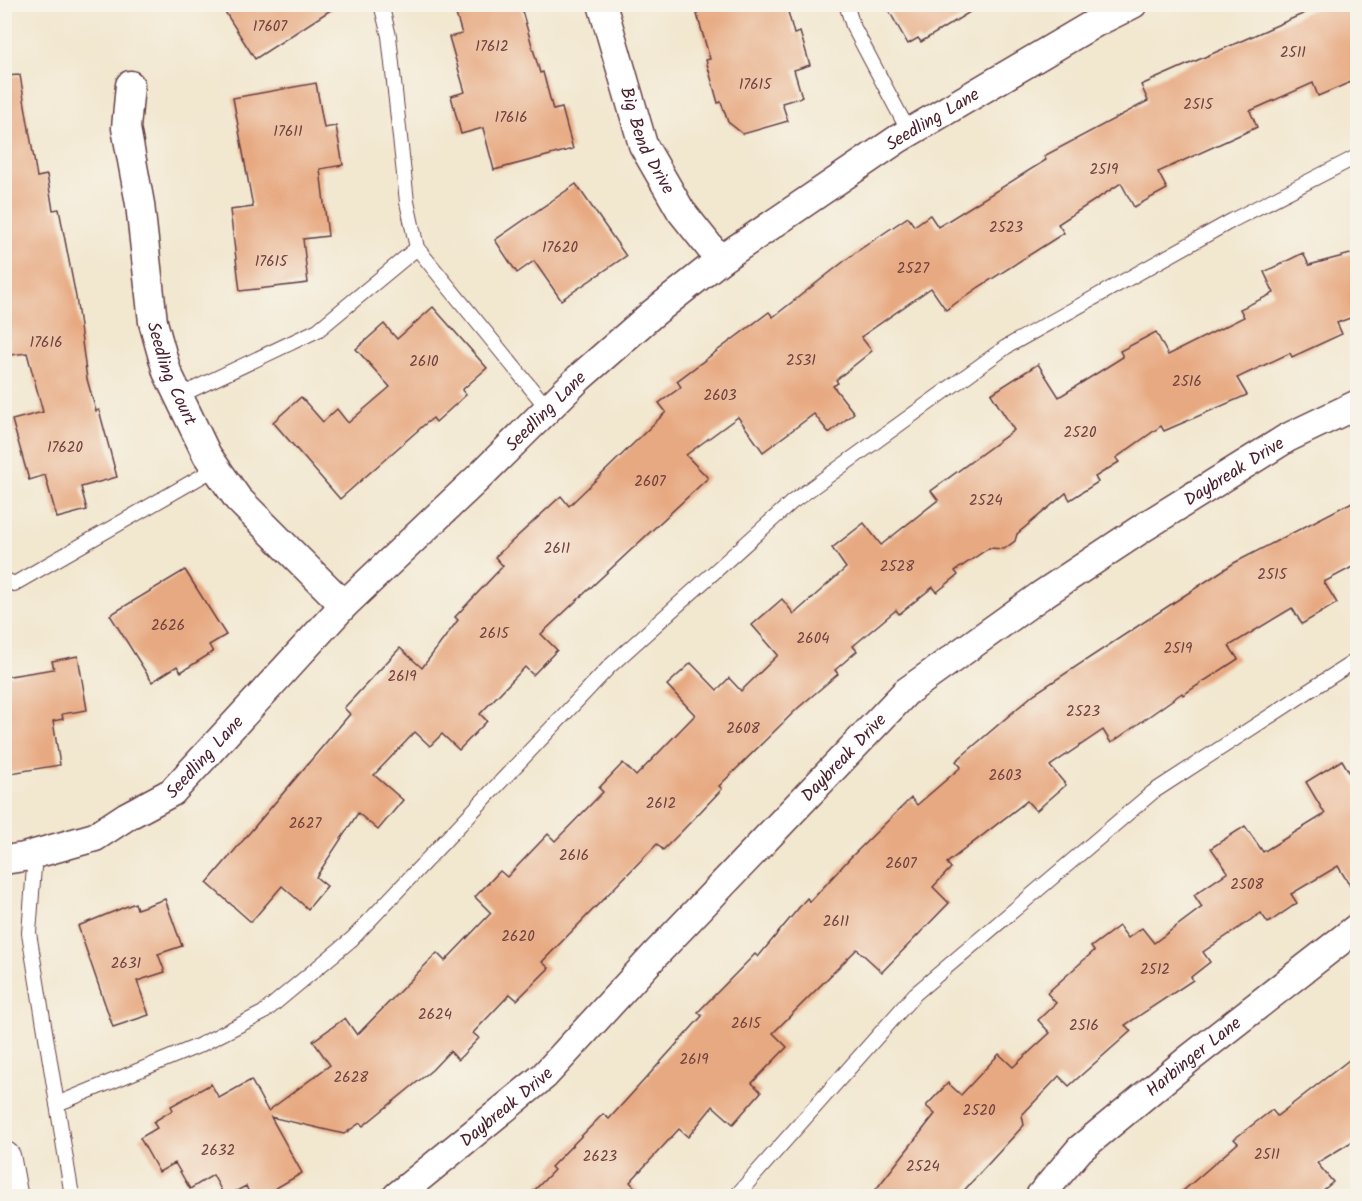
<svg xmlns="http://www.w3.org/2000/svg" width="1362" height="1201" viewBox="0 0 1362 1201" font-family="Kalam,sans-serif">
<rect width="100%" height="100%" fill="#f7f3e8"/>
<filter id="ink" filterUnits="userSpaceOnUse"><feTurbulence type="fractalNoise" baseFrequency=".0167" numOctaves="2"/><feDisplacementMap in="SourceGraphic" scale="12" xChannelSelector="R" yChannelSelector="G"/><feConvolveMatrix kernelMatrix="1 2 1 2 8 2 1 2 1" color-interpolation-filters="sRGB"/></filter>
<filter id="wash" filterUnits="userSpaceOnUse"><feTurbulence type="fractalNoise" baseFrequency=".008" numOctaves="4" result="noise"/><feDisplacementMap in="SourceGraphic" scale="24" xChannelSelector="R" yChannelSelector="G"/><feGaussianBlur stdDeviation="1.35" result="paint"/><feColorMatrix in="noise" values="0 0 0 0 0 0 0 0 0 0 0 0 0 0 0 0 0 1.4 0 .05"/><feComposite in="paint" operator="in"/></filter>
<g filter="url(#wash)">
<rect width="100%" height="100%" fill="#f2e7cf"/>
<g id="blocks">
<g fill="#e7a981">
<path d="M220 4H340L255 59Z"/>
<path d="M453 4H520L540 73 543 72 553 110 562 108 573 149 494 170 483 128 461 134 451 96 465 92 449 37 462 34Z"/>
<path d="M694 4H786L794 34 800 32 810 65 794 70 802 97 782 103 788 121 743 134 728 122 721 102 718 103 706 60 710 59Z"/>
<path d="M885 4H983L921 42 918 38 908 44Z"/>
<path d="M1358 4V79L1318 96 1313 83 1250 111 1257 127 1158 172 1167 189 1134 207 1121 183 1058 224 1064 233 979 287 946 310 931 288 861 337 872 351 836 380 838 383 833 386 854 413 829 433 814 414 763 452 738 417 686 455 708 478 541 634 557 650 533 675 525 667 480 714 487 721 459 750 442 734 430 746 415 732 374 775 403 800 378 830 358 813 316 877 327 886 308 909 282 886 251 922 207 883 350 714 344 708 400 648 422 668 458 620 455 617 503 566 495 557 561 496 569 506 666 412 659 403 681 387 677 381 769 312 773 317 856 252 908 217 914 226 930 215 938 227 1046 160 1044 156 1148 101 1141 85 1323 5Z"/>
<path d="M20 75 37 177 47 175 53 210 59 209 76 297 87 379 96 411 99 410 117 477 81 487 87 510 57 518 45 475 29 480 12 420 43 412 27 353 11 355 7 330 4 331V76Z"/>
<path d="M316 83 324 128 336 126 343 165 320 169 328 236 303 239 308 283 240 291 230 210 253 207 233 98Z"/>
<path d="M576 184 626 256 561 300 534 261 517 273 495 240Z"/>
<path d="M1358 252V315L1337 323 1342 334 1292 357 1290 353 1237 378 1247 395 1164 431 1161 426 1116 458 1119 462 1095 477 1098 482 1070 500 1066 493 1017 534 1015 541 1004 549 989 548 955 571 958 575 937 592 933 587 899 614 896 610 853 646 857 651 835 670 838 674 798 708 719 786 722 789 683 830 663 850 657 844 542 962 549 968 517 1000 510 994 473 1033 479 1038 458 1060 450 1051 432 1070 363 1126 360 1123 344 1134 271 1117 302 1173 261 1197H251L246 1186 225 1197 213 1175 190 1189 175 1163 159 1172 140 1138 157 1128 153 1122 173 1110 171 1106 211 1084 219 1098 251 1080 268 1111 330 1065 313 1041 345 1018 357 1035 437 953 445 961 491 913 475 897 500 871 507 877 548 834 555 841 603 792 599 788 623 763 636 776 695 715 667 685 691 663 717 690 729 678 741 691 778 655 752 625 782 599 794 614 846 568 832 548 864 523 881 545 938 500 931 491 1014 430 991 394 1038 364 1059 397 1123 357 1120 351 1156 332 1168 355 1244 317 1240 309 1274 293 1264 272 1303 253 1309 265Z"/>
<path d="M433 307 487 368 462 390 466 395 436 422 433 418 424 425 340 499 273 422 301 397 323 422 337 409 348 423 390 387 356 349 384 324 397 339Z"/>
<path d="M1358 499V564L1324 582 1337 603 1302 624 1292 608 1229 646 1238 659 1183 695 1182 693 1111 743 1103 730 1050 766 1066 785 1036 811 1027 801 947 863 951 868 933 887 949 903 882 972 857 949 773 1033 787 1047 752 1083 761 1092 733 1124 713 1106 688 1137 679 1129 630 1182 644 1197H528L554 1170 551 1167 603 1114 609 1119 702 1016 698 1012 755 954 758 957 807 898 810 902 850 858 911 798 917 805 961 767 956 761 1034 694 1234 563Z"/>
<path d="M185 570 226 635 209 645 213 652 181 672 177 666 152 682 110 615Z"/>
<path d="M78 656 87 710 62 714 63 719 53 721 60 765 11 773 4 733V677L54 669 52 661Z"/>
<path d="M1342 760 1358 787V899L1338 866 1291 894 1297 903 1268 923 1261 913 1203 952 1210 962 1191 977 1193 980 1125 1025 1131 1031 1069 1086 1059 1076 1022 1115 1024 1125 958 1197H870L935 1114 926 1106 948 1083 961 1095 999 1054 1013 1067 1050 1033 1038 1020 1056 1003 1047 993 1094 951 1091 947 1119 926 1128 938 1142 928 1154 943 1202 907 1194 895 1228 872 1211 848 1245 826 1263 852 1325 814 1306 782Z"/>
<path d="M165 899 182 946 158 954 165 972 137 981 149 1015 113 1027 78 926 135 903 137 909Z"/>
<path d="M1358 1053V1138L1317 1163 1333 1182 1315 1197H1176L1238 1143 1234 1139 1272 1110 1277 1116Z"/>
</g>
</g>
</g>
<g filter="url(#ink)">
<use href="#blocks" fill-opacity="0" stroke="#633d44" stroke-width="1.5"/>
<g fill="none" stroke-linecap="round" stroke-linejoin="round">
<g stroke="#633d44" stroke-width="16">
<g id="service">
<path d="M381 4 389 36 407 202 417 248 548 409"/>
<path d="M846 4 853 26 909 132"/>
<path d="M179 396 318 330 417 248"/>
<path d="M4 579 14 584 216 468"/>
<path d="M35 854 29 933 72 1196"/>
<path d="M57 1104 198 1046 263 1013 352 939 610 666 792 502 1006 347 1233 220 1358 156"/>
<path d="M736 1196 915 994 1153 792 1358 659"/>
</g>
</g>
<g stroke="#633d44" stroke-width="31">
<g id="minor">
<path id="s1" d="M602 4 643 145 681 211 720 260"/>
<path id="s2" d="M130 85 126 128 140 204 153 322 167 372 207 455 238 499 344 605"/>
<path id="s3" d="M4 860 24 857 95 837 127 816 172 792 344 605 478 478 579 378 652 314 720 260 898 139 1095 23 1133 4"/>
<path id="s4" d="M397 1196 544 1076 654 956 906 692 1040 596 1144 527 1287 438 1358 404"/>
<path id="s5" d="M1040 1196 1080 1149 1189 1059 1358 927"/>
</g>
</g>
<g stroke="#633d44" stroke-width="35">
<path id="secondary" d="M4 1158 11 1196"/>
</g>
<use href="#service" stroke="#fff" stroke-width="14"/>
<use href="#minor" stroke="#fff" stroke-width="28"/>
<use href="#secondary" stroke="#fff" stroke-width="33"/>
</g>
</g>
<g text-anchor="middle" stroke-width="5" stroke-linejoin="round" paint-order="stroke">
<g font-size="15" fill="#714240">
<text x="270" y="31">17607</text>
<text x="492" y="51">17612</text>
<text x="1293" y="57">2511</text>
<text x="755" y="89">17615</text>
<text x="1198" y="109">2515</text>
<text x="511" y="122">17616</text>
<text x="288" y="136">17611</text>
<text x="1104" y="174">2519</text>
<text x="1006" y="232">2523</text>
<text x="560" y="252">17620</text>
<text x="271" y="266">17615</text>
<text x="913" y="273">2527</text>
<text x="46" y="347">17616</text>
<text x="801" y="365">2531</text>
<text x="424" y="366">2610</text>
<text x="1187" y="386">2516</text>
<text x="720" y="400">2603</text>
<text x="1080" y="437">2520</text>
<text x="65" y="452">17620</text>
<text x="650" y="486">2607</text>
<text x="986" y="505">2524</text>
<text x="557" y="553">2611</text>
<text x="897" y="571">2528</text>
<text x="1272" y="579">2515</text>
<text x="168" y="630">2626</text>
<text x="494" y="638">2615</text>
<text x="813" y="643">2604</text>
<text x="1178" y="653">2519</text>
<text x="402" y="681">2619</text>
<text x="1083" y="716">2523</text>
<text x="743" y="733">2608</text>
<text x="1005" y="780">2603</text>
<text x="661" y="808">2612</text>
<text x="305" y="828">2627</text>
<text x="574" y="860">2616</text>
<text x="901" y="868">2607</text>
<text x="1247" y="889">2508</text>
<text x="836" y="926">2611</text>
<text x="518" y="941">2620</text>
<text x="126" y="968">2631</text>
<text x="1155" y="974">2512</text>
<text x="435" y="1019">2624</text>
<text x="746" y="1028">2615</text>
<text x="1084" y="1030">2516</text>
<text x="694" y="1064">2619</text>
<text x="351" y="1082">2628</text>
<text x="979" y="1115">2520</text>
<text x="218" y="1155">2632</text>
<text x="1267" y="1159">2511</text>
<text x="600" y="1161">2623</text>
<text x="923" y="1171">2524</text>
</g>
<g font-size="18" fill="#4a1f2b" stroke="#f7f3e8">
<text dy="6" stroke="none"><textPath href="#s3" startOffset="1203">Seedling Lane</textPath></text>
<text dy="6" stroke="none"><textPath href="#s1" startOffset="144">Big Bend Drive</textPath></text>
<text dy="6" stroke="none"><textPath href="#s2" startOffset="294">Seedling Court</textPath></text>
<text dy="6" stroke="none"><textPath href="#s3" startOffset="717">Seedling Lane</textPath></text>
<text dy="6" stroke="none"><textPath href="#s4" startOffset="1113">Daybreak Drive</textPath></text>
<text dy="6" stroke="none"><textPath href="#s3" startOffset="231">Seedling Lane</textPath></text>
<text dy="6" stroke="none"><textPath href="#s4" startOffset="627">Daybreak Drive</textPath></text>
<text dy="6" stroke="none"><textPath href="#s5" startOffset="208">Harbinger Lane</textPath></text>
<text dy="6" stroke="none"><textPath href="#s4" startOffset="141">Daybreak Drive</textPath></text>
</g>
</g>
<rect width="1362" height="1201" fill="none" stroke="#f7f3e8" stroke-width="24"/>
</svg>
